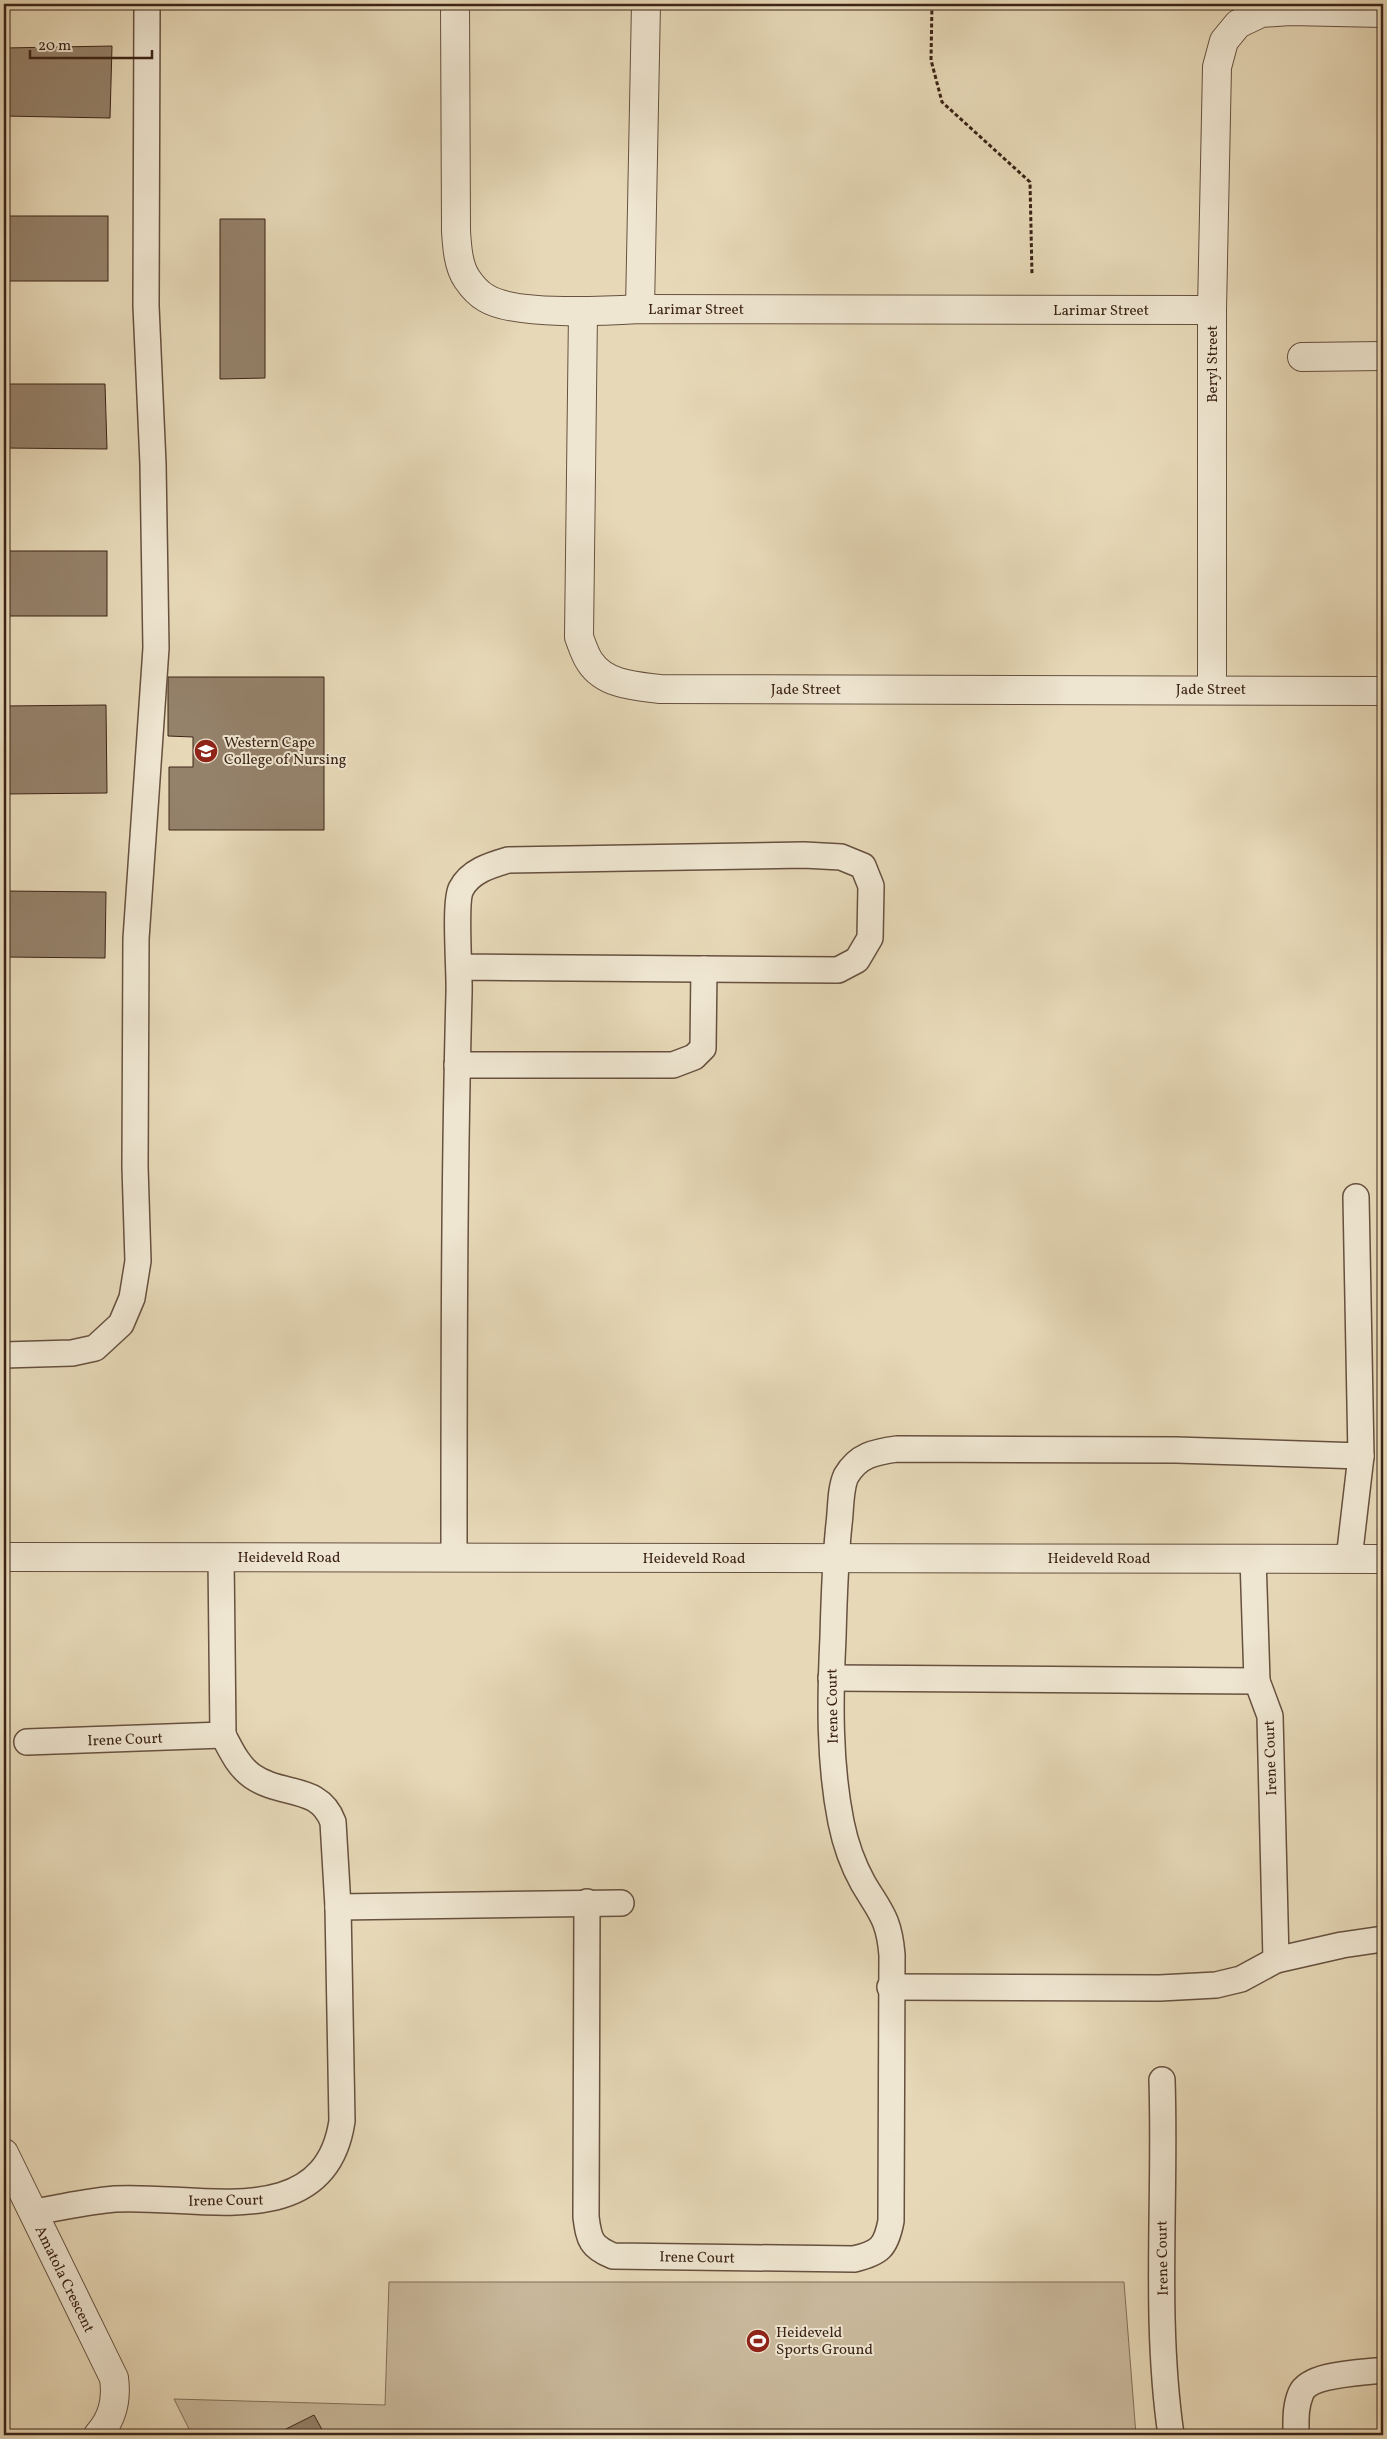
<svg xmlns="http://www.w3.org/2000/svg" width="1387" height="2439" viewBox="0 0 1387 2439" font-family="Vollkorn,serif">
<rect width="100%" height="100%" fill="#e7d9b8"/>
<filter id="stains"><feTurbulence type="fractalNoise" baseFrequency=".004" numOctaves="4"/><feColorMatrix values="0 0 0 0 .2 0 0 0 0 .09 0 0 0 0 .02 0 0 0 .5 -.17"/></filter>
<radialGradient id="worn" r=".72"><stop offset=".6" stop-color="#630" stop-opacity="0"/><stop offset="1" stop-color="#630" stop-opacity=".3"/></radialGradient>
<path fill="#caba9d" stroke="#836f5a" d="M389 2282H1124L1136 2435H192L174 2399 385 2405Z"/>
<g fill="#95826b" stroke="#3c2417">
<path d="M112 46 110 118 4 116V48Z"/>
<rect x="4" y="216" width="104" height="65"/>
<path d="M220 219H265V378L220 379Z"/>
<path d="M4 384H105L107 449 4 448Z"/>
<rect x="4" y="551" width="103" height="65"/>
<path d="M168 677H324V830H169V767H193V737L168 736Z"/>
<path d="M106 705 107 793 4 794V706Z"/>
<path d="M4 891 106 892 105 958 4 957Z"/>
<path d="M314 2415 325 2435H274Z"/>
</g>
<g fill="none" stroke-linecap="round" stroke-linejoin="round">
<g stroke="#67513f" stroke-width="28">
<g id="service">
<path d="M457 1065H673L694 1057 703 1048 704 969"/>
<path d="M4 1355 72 1353 95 1348 121 1324 132 1298 138 1261 135 1167 136 939 156 648 153 464 146 306 147 4"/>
<path d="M454 1557C454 1370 454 1182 459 994 460 974 454 903 461 889 470 871 491 865 508 860L804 855 841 857 863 866 871 886 870 938 857 960 838 970 460 967"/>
<path d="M1253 1558 1257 1681 1270 1716 1276 1960"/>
<path d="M1349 1559 1361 1456 1356 1197"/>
<path d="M831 1678 1257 1681"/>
<path d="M27 1742 223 1735 221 1557"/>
<path d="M587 1902 586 2217C589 2240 591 2247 613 2256L854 2259C880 2253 886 2247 891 2221L892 1955C889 1918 880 1912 863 1883 853 1865 845 1842 841 1822 829 1762 830 1699 833 1637 834 1599 835 1562 839 1524 841 1510 840 1489 846 1476 858 1455 875 1452 897 1449L1176 1450 1361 1456"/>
<path d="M338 1907 621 1903"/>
<path d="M890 1987 1160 1988 1216 1985 1241 1979 1276 1960 1342 1945 1383 1939"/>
<path d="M1162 2080C1166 2198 1154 2318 1171 2435"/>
<path d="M33 2212C60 2208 88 2201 115 2199 197 2194 325 2235 342 2121L338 1907 333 1822C319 1784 282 1797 252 1776 238 1766 231 1750 223 1735"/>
<path d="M1296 2435C1296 2421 1295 2407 1301 2393 1310 2373 1363 2373 1383 2370"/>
</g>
</g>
<g stroke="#67513f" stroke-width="30">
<g id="minor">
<path d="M455 4 456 231C457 246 458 266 467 279 471 285 479 294 486 298 515 316 605 311 640 309L1212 310"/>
<path d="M640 309 646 4"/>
<path d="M583 312 579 637C582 645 585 655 590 662 605 685 636 686 660 689L1383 691"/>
<path d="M1302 357 1383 356"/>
<path d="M1212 689V310L1217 67 1224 41 1238 24 1261 13 1290 11 1383 13"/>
<path d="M4 2153 114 2378C117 2400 113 2418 98 2435"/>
</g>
</g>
<g stroke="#67513f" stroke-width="30">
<path id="tertiary" d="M4 1557 1383 1559"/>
</g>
<path stroke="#3c2417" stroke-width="3" stroke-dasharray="4 2.5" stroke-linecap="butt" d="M932 4 931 60 942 102 1030 182 1032 275"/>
<use href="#service" stroke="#efe6d1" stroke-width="25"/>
<use href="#minor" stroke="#efe6d1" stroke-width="28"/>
<use href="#tertiary" stroke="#efe6d1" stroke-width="28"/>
</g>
<defs>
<g id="university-disc" transform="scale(1.25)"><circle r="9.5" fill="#8f2418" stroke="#efe6d1"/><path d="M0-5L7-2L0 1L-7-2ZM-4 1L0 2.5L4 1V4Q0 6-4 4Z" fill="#fff"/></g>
<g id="stadium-disc" transform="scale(1.25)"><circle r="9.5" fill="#8f2418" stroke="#efe6d1"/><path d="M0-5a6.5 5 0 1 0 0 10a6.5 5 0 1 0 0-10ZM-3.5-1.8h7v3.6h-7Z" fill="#fff"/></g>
</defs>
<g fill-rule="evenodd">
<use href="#university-disc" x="206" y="751"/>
<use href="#stadium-disc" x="758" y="2341"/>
</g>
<g text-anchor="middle" stroke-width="4" stroke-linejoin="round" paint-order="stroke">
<g font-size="15" fill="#3c2417" stroke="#efe6d1">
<text x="696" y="314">Larimar Street</text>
<text x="1101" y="315">Larimar Street</text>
<text transform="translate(1212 364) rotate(-90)" y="5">Beryl Street</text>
<text x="806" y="694">Jade Street</text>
<text x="1211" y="694">Jade Street</text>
<text x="289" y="1562">Heideveld Road</text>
<text x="694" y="1563">Heideveld Road</text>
<text x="1099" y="1563">Heideveld Road</text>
<text transform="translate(832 1706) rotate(-91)" y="5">Irene Court</text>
<text transform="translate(125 1739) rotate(-2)" y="5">Irene Court</text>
<text transform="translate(1270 1758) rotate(-92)" y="5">Irene Court</text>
<text transform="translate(226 2200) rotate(-1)" y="5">Irene Court</text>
<text transform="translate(697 2257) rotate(1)" y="5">Irene Court</text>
<text transform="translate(1162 2258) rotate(-91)" y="5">Irene Court</text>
<text transform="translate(65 2279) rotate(64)" y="5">Amatola Crescent</text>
</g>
<g font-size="15" fill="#3c2417" stroke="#efe6d1" text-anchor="start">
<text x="224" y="747">Western Cape<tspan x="224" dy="17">College of Nursing</tspan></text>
<text x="776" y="2337">Heideveld<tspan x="776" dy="17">Sports Ground</tspan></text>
</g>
</g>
<rect width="1387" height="2439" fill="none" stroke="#e7d9b8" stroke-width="20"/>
<rect x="5" y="5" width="1377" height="2429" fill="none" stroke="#3c2417" stroke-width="2.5"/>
<rect x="10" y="10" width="1367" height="2419" fill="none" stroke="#3c2417"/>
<path d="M30 50v8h122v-8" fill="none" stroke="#3c2417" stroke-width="2.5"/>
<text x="38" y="50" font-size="15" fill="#3c2417" stroke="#efe6d1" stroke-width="4" paint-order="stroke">20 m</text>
<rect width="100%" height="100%" filter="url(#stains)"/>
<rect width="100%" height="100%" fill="url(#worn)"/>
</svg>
